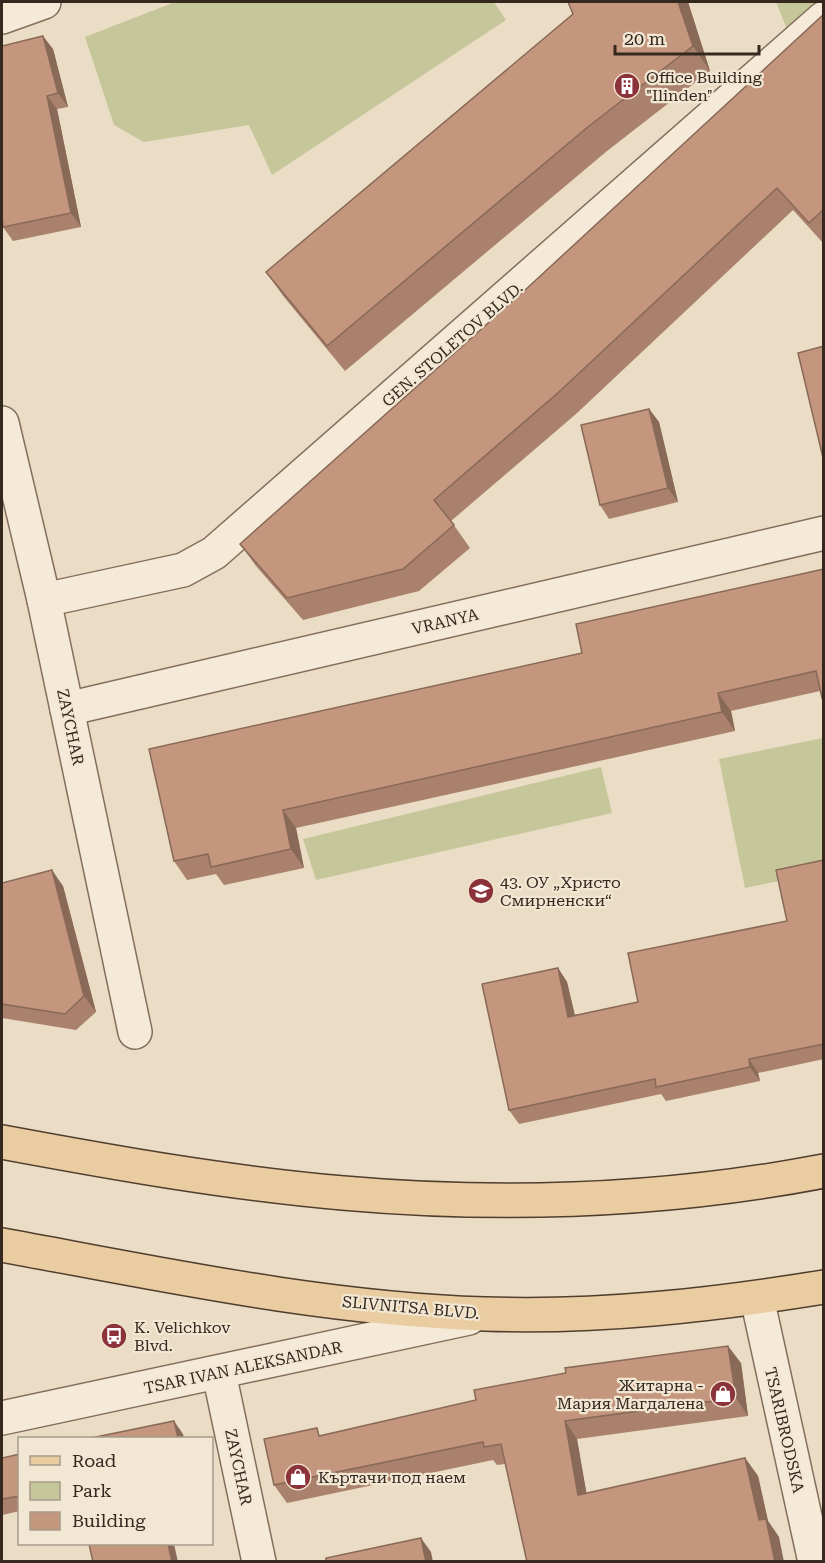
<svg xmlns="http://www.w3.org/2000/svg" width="825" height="1563" viewBox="0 0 825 1563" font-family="'Roboto Serif',serif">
<rect width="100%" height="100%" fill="#eadcc5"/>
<g fill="#c5c79a">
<path d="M175 2H494L506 20 272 175 249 125 144 142 114 125 85 37Z"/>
<path d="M776 2H823V18L793 44Z"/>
<path d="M823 738V872L745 888 719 759Z"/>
<path d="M601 767 612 813 316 880 303 839Z"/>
</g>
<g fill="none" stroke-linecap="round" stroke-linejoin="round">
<g stroke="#836e5d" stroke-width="36">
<g id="minor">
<path d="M2 17 44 2"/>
<path d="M2 423 44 600 135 1032"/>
<path d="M44 600 183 570 214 553 824 18"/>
<path d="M67 709 824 533"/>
<path d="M757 1298 815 1562"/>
<path d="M219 1373 259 1562"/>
<path d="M2 1418 469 1318"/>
</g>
</g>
<g stroke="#513d30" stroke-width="36">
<g id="primary">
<path d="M2 1142C115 1163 228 1183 343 1193 502 1207 667 1201 824 1171"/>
<path d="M2 1245C161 1274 323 1309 485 1314 599 1318 712 1305 824 1287"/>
</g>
</g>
<use href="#minor" stroke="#f5ead7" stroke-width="33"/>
<use href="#primary" stroke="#e9cda0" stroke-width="33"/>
</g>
<g fill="#a9816c">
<path d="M688 2 710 71 607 151 345 371 284 297 266 272Z"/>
<path d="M824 14V244L793 210 576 414 451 521 470 548 419 591 303 620 256 566 240 544 524 291Z"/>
<path d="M53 49 68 107 57 109 81 227 13 241 3 227Z"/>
<path d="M649 409 659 422 678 502 609 519 600 505Z"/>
<path d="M824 569V700L822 698 820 691 731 711 735 731 296 828 304 868 224 885 216 874 187 880 174 861 582 653Z"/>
<path d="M824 860V1059L758 1073 760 1081 666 1101 661 1094 519 1124 509 1110 558 968 567 982 575 1015 638 1002 787 921Z"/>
<path d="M2 883 63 886 96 1012 76 1030 2 1018Z"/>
<path d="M741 1363 748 1416 577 1439 586 1493 745 1458 758 1476 768 1521 779 1537 527 1562 505 1464 497 1465 493 1460 287 1503 274 1485 322 1435Z"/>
<path d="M20 1454V1511L2 1515V1458Z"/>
</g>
<g fill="#896958">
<path d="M678 2H688L710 71 693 46Z"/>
<path d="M43 36 53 49 68 107 58 93Z"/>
<path d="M47 96 57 109 81 227 71 213Z"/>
<path d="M649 409 659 422 678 502 668 488Z"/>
<path d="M718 693 731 711 735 731 722 712Z"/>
<path d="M283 810 296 828 304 868 291 849Z"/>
<path d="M52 870 63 886 96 1012 84 996Z"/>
<path d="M558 968 567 982 578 1030 568 1017Z"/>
<path d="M749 1059 758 1073 760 1081 750 1067Z"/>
<path d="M728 1346 741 1363 748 1416 736 1398Z"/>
<path d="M174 1421 183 1434 184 1438H178Z"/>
<path d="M565 1421 577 1439 590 1513 578 1495Z"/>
<path d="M745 1458 758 1476 768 1521 779 1537 784 1562H775L759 1520Z"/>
<path d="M421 1538 431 1552 433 1562H426Z"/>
<path d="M168 1544H174L178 1562H172Z"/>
</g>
<g fill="#c4967e" stroke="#896958" stroke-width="1.5">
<path d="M568 2H678L693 46 589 126 327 346 266 272 573 14Z"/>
<path d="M824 14V209L809 223 777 188 560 391 434 500 454 525 403 569 287 598 240 544 524 291Z"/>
<path d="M43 36 58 93 47 96 71 213 3 227 2 217V46Z"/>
<path d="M824 346V462L798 353Z"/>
<path d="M649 409 668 488 600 505 581 425Z"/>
<path d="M824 569V697L822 698 816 671 718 693 722 712 283 810 291 849 211 867 208 854 174 861 149 749 582 653 576 624Z"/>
<path d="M824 860V1044L749 1059 750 1067 656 1087 655 1079 509 1110 482 984 558 968 568 1017 638 1002 628 953 787 921 776 870Z"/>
<path d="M52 870 84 996 65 1014 2 1004V883Z"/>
<path d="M728 1346 736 1398 565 1421 578 1495 745 1458 759 1520 766 1519 775 1562H527L501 1444 484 1447 483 1442 274 1485 264 1439 317 1428 319 1436 476 1400 474 1390 566 1373 565 1368Z"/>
<path d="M174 1421 178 1438H91Z"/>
<path d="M20 1454V1496L2 1499V1458Z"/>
<path d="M421 1538 426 1562H326V1558Z"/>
<path d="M89 1544H168L172 1562H93Z"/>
</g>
<defs>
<g id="building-disc" transform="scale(1.35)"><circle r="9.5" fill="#8c323a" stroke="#f2e7d3"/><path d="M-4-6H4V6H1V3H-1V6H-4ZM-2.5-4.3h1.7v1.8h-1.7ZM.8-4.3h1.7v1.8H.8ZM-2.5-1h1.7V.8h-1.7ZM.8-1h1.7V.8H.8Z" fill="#fff"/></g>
<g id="school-disc" transform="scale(1.35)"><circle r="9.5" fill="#8c323a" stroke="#f2e7d3"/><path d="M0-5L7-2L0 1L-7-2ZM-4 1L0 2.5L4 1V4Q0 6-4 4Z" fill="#fff"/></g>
<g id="bus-disc" transform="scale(1.35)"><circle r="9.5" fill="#8c323a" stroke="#f2e7d3"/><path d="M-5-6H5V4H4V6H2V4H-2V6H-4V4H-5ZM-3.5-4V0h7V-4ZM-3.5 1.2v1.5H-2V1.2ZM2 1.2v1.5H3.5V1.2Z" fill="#fff"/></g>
<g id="shop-disc" transform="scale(1.35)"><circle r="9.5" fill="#8c323a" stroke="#f2e7d3"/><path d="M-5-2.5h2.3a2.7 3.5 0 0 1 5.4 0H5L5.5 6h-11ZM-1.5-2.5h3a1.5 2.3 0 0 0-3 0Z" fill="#fff"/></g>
</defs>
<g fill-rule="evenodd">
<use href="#building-disc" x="627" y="86"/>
<use href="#school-disc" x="481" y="891"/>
<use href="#bus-disc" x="114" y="1336"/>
<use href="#shop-disc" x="723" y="1394"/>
<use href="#shop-disc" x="298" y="1477"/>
</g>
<g text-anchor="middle" stroke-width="4.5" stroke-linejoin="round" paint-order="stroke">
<g font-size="16" fill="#34281f" stroke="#f2e7d3" text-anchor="start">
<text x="646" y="83">Office Building<tspan x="646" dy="18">"Ilinden"</tspan></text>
<text x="500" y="888">43. ОУ „Христо<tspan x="500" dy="18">Смирненски“</tspan></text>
<text x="134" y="1333">K. Velichkov<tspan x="134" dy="18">Blvd.</tspan></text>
<text x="704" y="1391" text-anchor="end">Житарна -<tspan x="704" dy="18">Мария Магдалена</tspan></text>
<text x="318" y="1483">Къртачи под наем</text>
</g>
<g font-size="16" fill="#34281f" stroke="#f2e7d3">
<text transform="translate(452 344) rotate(-41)" y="6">GEN. STOLETOV BLVD.</text>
<text transform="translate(445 621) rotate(-13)" y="6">VRANYA</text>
<text transform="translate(71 727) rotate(78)" y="6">ZAYCHAR</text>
<text transform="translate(411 1307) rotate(5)" y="6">SLIVNITSA BLVD.</text>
<text transform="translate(243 1367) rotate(-12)" y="6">TSAR IVAN ALEKSANDAR</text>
<text transform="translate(785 1430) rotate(77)" y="6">TSARIBRODSKA</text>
<text transform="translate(239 1467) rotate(78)" y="6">ZAYCHAR</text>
</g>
</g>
<rect width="825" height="1563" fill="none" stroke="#34281f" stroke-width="6"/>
<rect x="18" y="1437" width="195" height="108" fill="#f2e7d3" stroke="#a69b8b" stroke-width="1.5"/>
<rect x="30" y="1456" width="30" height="9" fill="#e9cda0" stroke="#a69b8b" stroke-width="1.5"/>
<text x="72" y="1467" font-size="18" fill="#34281f">Road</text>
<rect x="30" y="1482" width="30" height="18" fill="#c5c79a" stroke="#a69b8b" stroke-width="1.5"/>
<text x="72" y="1497" font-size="18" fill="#34281f">Park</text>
<rect x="30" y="1512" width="30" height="18" fill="#c4967e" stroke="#a69b8b" stroke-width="1.5"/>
<text x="72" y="1527" font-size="18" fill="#34281f">Building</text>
<path d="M615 45v9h144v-9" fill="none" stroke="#34281f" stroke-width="3"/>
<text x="624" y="45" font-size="18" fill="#34281f" stroke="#f2e7d3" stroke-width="4.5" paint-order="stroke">20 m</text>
</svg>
